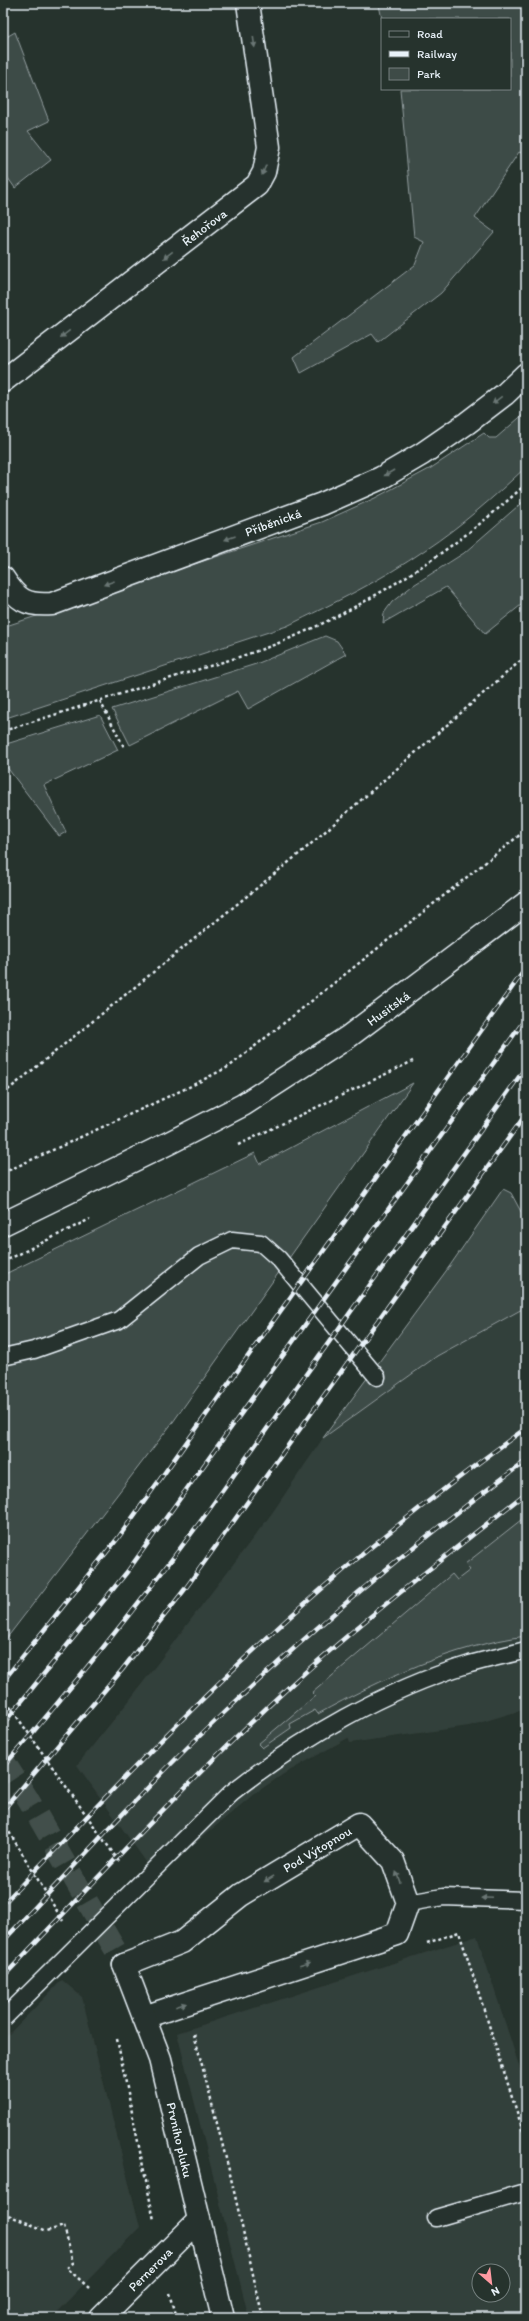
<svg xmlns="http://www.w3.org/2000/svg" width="529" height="2321" viewBox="0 0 529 2321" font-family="Itim,sans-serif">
<rect width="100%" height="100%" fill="#26332d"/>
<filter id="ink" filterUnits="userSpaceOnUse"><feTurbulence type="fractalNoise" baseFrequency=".025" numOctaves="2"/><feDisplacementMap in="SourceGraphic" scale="8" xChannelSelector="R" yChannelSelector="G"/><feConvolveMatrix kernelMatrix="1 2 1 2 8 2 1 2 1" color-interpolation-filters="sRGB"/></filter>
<g filter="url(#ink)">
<g fill="#333f3a" fill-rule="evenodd">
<path d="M526 1307V1709L469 1726 350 1743 348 1738 282 1775 254 1794 156 1876 77 1765 128 1702 272 1513 323 1438 437 1356Z"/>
<path d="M477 1936 526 2087V2318H249L177 2033ZM479 2271H503V2295H479Z"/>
<path d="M62 1980 82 1997 140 2227 51 2318H3V2040Z"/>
</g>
<g fill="#3e4b47" stroke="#939ea0">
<path d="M371 3H526V142L521 153 519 152 475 218 494 232 441 293 378 342 372 334 301 373 294 357 415 265 424 242 414 237 400 89H510V19H382L379 5H371Z"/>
<path d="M15 32 49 121 28 131 51 160 15 188 3 171V39Z"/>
<path d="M526 412V467C494 497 461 526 425 550 382 580 334 603 287 626L3 719V627L322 522 375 498 431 468 484 433 489 438H496Z"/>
<path d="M526 499V601L485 634 446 587 383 623 384 613 392 602 412 586 464 553Z"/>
<path d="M325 636 337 641 346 654 248 709 238 691 130 745 112 709 256 664Z"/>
<path d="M100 715 118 750 44 785 66 832 59 836 6 766 3 767V745Z"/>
<path d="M413 1083 173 1422 3 1643V1275L255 1153 260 1164Z"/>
<path d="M503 1189 511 1193 526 1221V1307L437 1356 323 1438 449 1267Z"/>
<path d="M526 1516V1636C452 1646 383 1678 318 1714L315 1710 290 1724 291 1728 262 1748 258 1744 315 1696 312 1693 452 1574 457 1580 470 1570 465 1564Z"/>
</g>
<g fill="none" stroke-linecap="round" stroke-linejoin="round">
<path stroke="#43504b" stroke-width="22" stroke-dasharray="22 11" stroke-linecap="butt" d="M3 1760 28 1799 124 1965"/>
<g stroke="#e8f1f8" stroke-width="19">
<g id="service">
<path d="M3 1357 34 1350 119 1320 199 1256 232 1240 261 1243 279 1259 377 1377"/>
<path d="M231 1793C301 1738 384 1690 470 1664 488 1659 507 1655 526 1650"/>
<path d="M408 1903 443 1897 526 1900"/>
<path d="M436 2218 526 2192"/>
</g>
</g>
<g stroke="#e8f1f8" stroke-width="25">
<g id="minor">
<path d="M3 381 257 185 264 172 269 147 248 3"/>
<path d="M3 578C17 600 26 606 52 604L322 504 381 478 422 454 467 423 505 394 526 374"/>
<path d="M124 1965 182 1942 241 1895 359 1824 393 1861 408 1903 397 1934 144 2017"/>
</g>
</g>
<g stroke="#e8f1f8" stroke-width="25">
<g id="tertiary">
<path d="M124 1965 160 2059 223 2318"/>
<path d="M101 2318 199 2220"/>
</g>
</g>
<g stroke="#e8f1f8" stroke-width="25">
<path id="secondary" d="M3 1224 169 1143 243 1105 348 1037 526 903"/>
</g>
<g stroke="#e8f1f8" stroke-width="2.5" stroke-dasharray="3 3" stroke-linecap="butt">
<path d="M100 701 124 747"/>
<path d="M3 731C64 712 126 692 187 673 222 662 259 652 293 637 378 600 458 547 526 484"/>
<path d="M3 1094 305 849 526 656"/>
<path d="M238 1145 413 1061"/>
<path d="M3 1173 189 1087 230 1066 526 830"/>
<path d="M3 1262 90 1219"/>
<path d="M3 1697 120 1863"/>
<path d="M3 1822 63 1921"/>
<path d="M427 1943 459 1932 526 2140"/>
<path d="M194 2034 230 2174 263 2318"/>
<path d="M117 2039 154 2220"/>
<path d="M3 2213 47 2231 64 2226 73 2263 67 2268 89 2288"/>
<path d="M170 2293 177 2318"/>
</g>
<use href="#service" stroke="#26332d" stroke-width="16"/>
<use href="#minor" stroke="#26332d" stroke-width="22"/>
<use href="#tertiary" stroke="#26332d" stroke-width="22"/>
<use href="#secondary" stroke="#26332d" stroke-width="22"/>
<g stroke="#e8f1f8" stroke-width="4.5">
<g id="rail">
<path d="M3 1681 118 1538 526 968"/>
<path d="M3 1724 127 1572 526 1018"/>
<path d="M3 1767C73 1687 139 1604 203 1518L526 1067"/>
<path d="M3 1810 122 1670 185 1589 526 1114"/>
<path d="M3 1904C86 1818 168 1730 256 1648 340 1569 432 1496 526 1428"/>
<path d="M3 1941C65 1877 124 1810 188 1747 294 1644 406 1548 526 1461"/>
<path d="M3 1977C97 1879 190 1778 290 1686 365 1618 446 1556 526 1493"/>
</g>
</g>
<use href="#rail" stroke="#26332d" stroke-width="3" stroke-dasharray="9" stroke-linecap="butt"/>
<g stroke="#e8f1f8" stroke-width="19" stroke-linecap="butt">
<path id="service-bridge" d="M4 2018 231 1793"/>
</g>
<use href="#service-bridge" stroke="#26332d" stroke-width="16"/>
</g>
<defs><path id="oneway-solid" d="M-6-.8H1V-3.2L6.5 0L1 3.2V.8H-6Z"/></defs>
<g fill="#6a7674">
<use href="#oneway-solid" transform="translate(254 42) rotate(82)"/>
<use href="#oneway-solid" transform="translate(264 170) rotate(112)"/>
<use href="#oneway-solid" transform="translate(168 255) rotate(143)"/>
<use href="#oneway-solid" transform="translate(65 334) rotate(143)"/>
<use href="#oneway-solid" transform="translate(497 400) rotate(143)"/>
<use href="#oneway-solid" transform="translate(389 473) rotate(150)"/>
<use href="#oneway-solid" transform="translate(230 538) rotate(160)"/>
<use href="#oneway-solid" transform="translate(109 583) rotate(160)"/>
<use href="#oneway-solid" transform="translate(398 1877) rotate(-110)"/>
<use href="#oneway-solid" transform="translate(269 1879) rotate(149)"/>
<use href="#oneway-solid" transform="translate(487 1898) rotate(-178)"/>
<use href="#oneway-solid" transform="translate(305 1964) rotate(-18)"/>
<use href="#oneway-solid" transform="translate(181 2005) rotate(-18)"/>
</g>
</g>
<g text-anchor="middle" stroke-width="3" stroke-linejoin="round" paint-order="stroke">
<g font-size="13" fill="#e8f1f8" stroke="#26332d">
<text transform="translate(204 227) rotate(-37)" y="5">Řehořova</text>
<text transform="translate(273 522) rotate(-20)" y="5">Příběnická</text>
<text transform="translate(388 1008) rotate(-36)" y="5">Husitská</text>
<text transform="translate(317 1849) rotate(-31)" y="5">Pod Výtopnou</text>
<text transform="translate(180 2140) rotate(77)" y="5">Prvního pluku</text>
<text transform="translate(150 2269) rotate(-45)" y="5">Pernerova</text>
</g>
</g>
<rect width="529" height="2321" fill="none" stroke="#26332d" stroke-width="16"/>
<rect x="8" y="8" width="513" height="2305" fill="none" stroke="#e8f1f8" stroke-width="1.5" filter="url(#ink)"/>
<rect x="381" y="18" width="130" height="72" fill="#26332d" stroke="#747f7e"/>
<rect x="389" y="31" width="20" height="6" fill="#26332d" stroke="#747f7e"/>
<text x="417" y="38" font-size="12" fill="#e8f1f8">Road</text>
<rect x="389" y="51" width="20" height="6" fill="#e8f1f8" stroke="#747f7e"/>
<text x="417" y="58" font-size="12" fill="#e8f1f8">Railway</text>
<rect x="389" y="68" width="20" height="12" fill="#3e4b47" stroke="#747f7e"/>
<text x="417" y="78" font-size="12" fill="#e8f1f8">Park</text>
<g transform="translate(491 2283) rotate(152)"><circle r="19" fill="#26332d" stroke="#747f7e"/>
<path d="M0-3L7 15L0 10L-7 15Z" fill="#ff9aa2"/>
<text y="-6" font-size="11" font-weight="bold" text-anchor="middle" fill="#e8f1f8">N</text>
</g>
</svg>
